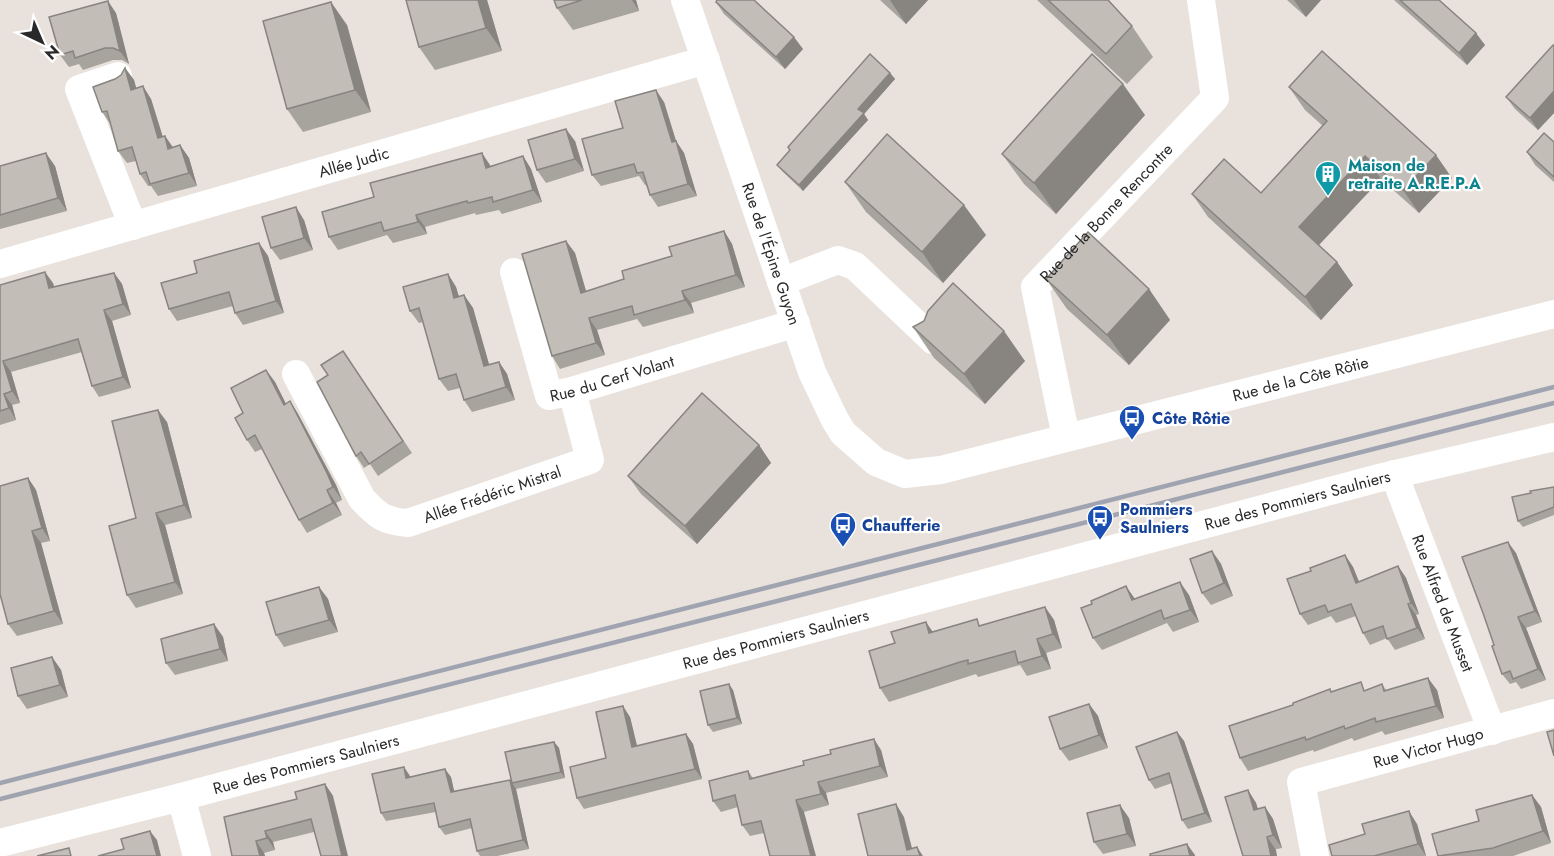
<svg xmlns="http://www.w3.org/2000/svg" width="1554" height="856" viewBox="0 0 1554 856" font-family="Jost,sans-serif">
<rect width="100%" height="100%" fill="#e9e2dc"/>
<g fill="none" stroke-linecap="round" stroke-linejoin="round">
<g stroke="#fff" stroke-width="28">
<path id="s1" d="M685 0 812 372 835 420 843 433 876 462 905 474 941 470 1554 314"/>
<path d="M118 76 79 89 133 226"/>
<path id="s2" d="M0 264 706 60"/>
<path id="s3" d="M514 272 549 396 572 391 796 323"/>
<path d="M781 282 838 260 855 266 933 340"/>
<path id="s4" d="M296 374 362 499C378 516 384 521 408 523L590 460 572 391"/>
<path id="s5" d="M1066 437 1035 287 1215 98 1201 0"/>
<path id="s6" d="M1394 474 1492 731"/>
<path d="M181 797 197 856"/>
<path id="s7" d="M0 843 181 797 1379 478 1554 437"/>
<path id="s8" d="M1315 856 1301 782 1554 713"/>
</g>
<g stroke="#a0a4b1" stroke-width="4.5">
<path d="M0 783 1554 387"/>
<path d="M0 799 1554 403"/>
</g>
</g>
<g fill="#a7a39d">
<path d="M406 0H487L502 51 435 70 419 47Z"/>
<path d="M554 0H636L639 11 573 30 557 8Z"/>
<path d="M880 0H928L906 24Z"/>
<path d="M1037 0H1108L1132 26 1153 57 1127 84Z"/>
<path d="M1287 0H1321L1306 17Z"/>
<path d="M1394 0H1439L1485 45 1467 65Z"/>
<path d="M716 2 803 49 785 69 724 14Z"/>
<path d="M116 13 129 64 122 60H113L83 70 79 64 69 67 60 55Z"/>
<path d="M347 25 371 112 303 132 287 109Z"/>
<path d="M1554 46V113L1538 130 1515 109 1506 97Z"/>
<path d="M125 68 134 80 136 88 151 99 163 137 165 136 173 147 180 145 189 158 197 186 158 196 151 186H148L140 174 136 161 127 163 118 151 111 125 102 112 115 79 121 75Z"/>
<path d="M890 73 895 79 864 114 868 120 803 191 782 171 777 165 790 150Z"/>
<path d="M1289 87 1452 178 1419 213 1381 179 1319 245 1337 262 1353 285 1321 320 1208 217 1192 194 1261 193 1323 126 1305 110Z"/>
<path d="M664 102 676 141 684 153 697 196 658 207 650 195 646 185H645L639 176 601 186 592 175 623 128Z"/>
<path d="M1145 115 1056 214 1024 184 1002 154Z"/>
<path d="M575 141 584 171 546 183 537 170Z"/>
<path d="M1554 142V182L1535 165 1527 152Z"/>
<path d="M523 156 531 169 542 202 502 214 499 210 476 215 475 213 425 227 427 234 393 243 387 235 338 250 329 237 490 165V166Z"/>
<path d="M0 166H55L67 211 0 229Z"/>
<path d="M845 182 986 235 943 283 866 212Z"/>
<path d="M304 220 313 250 280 260 271 248Z"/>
<path d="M724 231 732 244 745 287 691 303 694 313 643 327 637 319 597 330 605 355 560 369 552 356 566 241 575 253 586 291 624 279Z"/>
<path d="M259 243 268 256 284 313 243 325 235 313 233 306 177 321 169 309 197 273Z"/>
<path d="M114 273 122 284 131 315 112 321 131 388 99 397 92 386 82 352 11 372 20 403 12 405 16 420 0 425V285L53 283 54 287Z"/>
<path d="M448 274 456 287 459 297 464 295 473 308 489 365 499 362 507 374 515 400 472 412 464 400 460 388 448 391 439 379 423 322 419 323 410 311Z"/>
<path d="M1046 279 1149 289 1170 320 1129 365 1067 309Z"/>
<path d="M913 327 1025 361 985 404 934 358Z"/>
<path d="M343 351 412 453 378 476 370 464 364 468 356 456 328 375Z"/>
<path d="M266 370 275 382 286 404 290 401 298 414 336 485 342 500 336 503 342 515 307 533 299 520 262 449 255 452 247 440 243 413Z"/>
<path d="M167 422 192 518 165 525 183 594 136 608 127 595 136 518Z"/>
<path d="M759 445 771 463 697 544 641 494 628 476Z"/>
<path d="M28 478 36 490 50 541 41 543 63 624 17 636 8 624Z"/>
<path d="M1554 487V515L1523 527 1518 521 1531 493Z"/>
<path d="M1212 551 1221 564 1233 596 1211 605 1202 593Z"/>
<path d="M1516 553 1542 622 1526 628 1546 680 1521 689 1516 682 1510 684 1502 674 1494 645Z"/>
<path d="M1345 555 1353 567 1359 582 1398 566 1406 578 1419 614 1416 615 1425 639 1395 650 1387 638 1370 645 1363 633 1356 616 1336 623 1331 616 1308 625 1300 614 1311 571Z"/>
<path d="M319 587 328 599 338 632 284 647 276 635Z"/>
<path d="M1189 595 1199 622 1173 632 1167 623 1102 650 1093 638 1135 599Z"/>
<path d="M1045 607 1054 620 1062 648 1046 653 1051 669 1027 676 1020 665 978 677 976 674 889 702 880 688 895 643 933 631 981 625Z"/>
<path d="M214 624 223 637 228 661 175 675 166 663Z"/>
<path d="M52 657 61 670 68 697 27 709 18 696Z"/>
<path d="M1382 684 1386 690H1437L1444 718 1385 735 1382 731 1354 741 1352 738 1314 752 1313 750 1248 771 1240 758 1293 705 1331 691 1367 690Z"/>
<path d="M733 690 742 724 713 732 708 725Z"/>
<path d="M1089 704 1098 716 1108 748 1069 761 1060 749Z"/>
<path d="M630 717 637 746 686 734 693 744 702 779 584 809 577 798 606 758Z"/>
<path d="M1177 732 1184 741 1212 822 1188 829 1182 820 1172 783 1155 789 1149 780Z"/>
<path d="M554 742 559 748 565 778 516 789 529 849 497 856H480L477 851 472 828 445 835 439 827 436 812 386 821 381 813 410 776V777H451L454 791 510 780 512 782Z"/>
<path d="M881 750 888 777 826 793 829 805 804 812 764 833 750 836 742 825 738 807 721 812 713 801 748 771 753 778 804 765 831 754Z"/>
<path d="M325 784 333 796 314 832 273 842 275 850 264 853 265 856H232L297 799Z"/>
<path d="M1248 790 1256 803 1258 809 1265 807 1273 819 1282 848 1243 856Z"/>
<path d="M1532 795 1541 807 1551 843 1513 856H1438L1479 821Z"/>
<path d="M1129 818 1136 846 1103 854 1094 842Z"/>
<path d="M1417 824 1426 856H1332L1365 834Z"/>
</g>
<g fill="#888480">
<path d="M478 0H487L502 51 486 28Z"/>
<path d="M632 0H636L639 11Z"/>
<path d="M890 0H928L906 24Z"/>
<path d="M1294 0H1321L1306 17Z"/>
<path d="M108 1 116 13 129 64 120 51Z"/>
<path d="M331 2 347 25 371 112 355 90Z"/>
<path d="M1476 33 1485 45 1467 65 1459 53Z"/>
<path d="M794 37 803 49 785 69 776 57Z"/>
<path d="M125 68 134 80 140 102 131 90Z"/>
<path d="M890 73 895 79 864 114 868 120 803 191 799 185 858 109Z"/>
<path d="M1123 84 1145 115 1056 214 1034 183Z"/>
<path d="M143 86 151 99 167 151 158 138Z"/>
<path d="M656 90 664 102 680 154 672 142Z"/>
<path d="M1554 91V113L1538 130 1530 118Z"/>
<path d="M566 129 575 141 584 171 575 159Z"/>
<path d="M165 136 173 148 168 149Z"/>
<path d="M676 141 684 153 697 196 688 184Z"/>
<path d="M180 145 189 158 197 186 189 173Z"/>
<path d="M46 153 55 166 67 211 58 198Z"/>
<path d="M482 153 490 165 494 180 486 168Z"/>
<path d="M1436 155 1452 178 1419 213 1403 190Z"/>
<path d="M523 156 531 169 542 202 533 190Z"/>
<path d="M1365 156 1381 179 1315 249 1299 227Z"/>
<path d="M964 205 986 235 943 283 922 252Z"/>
<path d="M296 207 304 220 313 250 304 238Z"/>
<path d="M416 215 425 227 427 234 418 222Z"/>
<path d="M724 231 732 244 745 287 736 275Z"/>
<path d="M566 241 575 253 590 305 581 293Z"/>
<path d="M259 243 268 256 284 313 276 301Z"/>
<path d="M1337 262 1353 285 1321 320 1305 297Z"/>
<path d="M45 272 53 283 57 299 49 288Z"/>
<path d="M114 273 122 284 131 315 123 304Z"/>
<path d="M448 274 456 287 463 311 454 298Z"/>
<path d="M1149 289 1170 320 1129 365 1107 335Z"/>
<path d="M682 291 691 303 694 313 685 300Z"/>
<path d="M464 295 473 308 493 378 484 366Z"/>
<path d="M104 310 112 321 131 388 123 377Z"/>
<path d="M589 318 597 330 605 355 596 343Z"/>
<path d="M1004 331 1025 361 985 404 964 374Z"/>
<path d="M3 361 11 372 20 403 12 391Z"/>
<path d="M499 362 507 374 515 400 506 387Z"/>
<path d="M266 370 275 382 293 418 284 405Z"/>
<path d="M4 394 12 405 16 420 9 408Z"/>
<path d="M290 401 298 414 336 485 342 500 333 487Z"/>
<path d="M158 410 167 422 192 518 184 505Z"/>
<path d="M759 445 771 463 697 544 685 526Z"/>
<path d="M28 478 36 490 50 541 42 528Z"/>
<path d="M327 490 336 503 342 515 333 503Z"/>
<path d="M156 513 165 525 183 594 175 582Z"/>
<path d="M32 531 41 543 63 624 54 611Z"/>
<path d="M1508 542 1516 553 1542 622 1535 611Z"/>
<path d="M1212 551 1221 564 1233 596 1224 583Z"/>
<path d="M1345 555 1353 567 1364 594 1356 583Z"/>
<path d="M1398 566 1406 578 1419 614 1411 603Z"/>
<path d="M1180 582 1189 595 1199 622 1190 610Z"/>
<path d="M1126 586 1135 599 1132 600Z"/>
<path d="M319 587 328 599 338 632 329 620Z"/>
<path d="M1408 604 1416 615 1425 639 1417 628Z"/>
<path d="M1045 607 1054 620 1062 648 1053 634Z"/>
<path d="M1518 617 1526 628 1546 680 1538 669Z"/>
<path d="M926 622 935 635 929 633Z"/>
<path d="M214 624 223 637 228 661 220 649Z"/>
<path d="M1037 639 1046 653 1051 669 1042 656Z"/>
<path d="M52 657 61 670 68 697 60 685Z"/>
<path d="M1428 678 1437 690 1444 718 1436 706Z"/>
<path d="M729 684 733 690 742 724 737 718Z"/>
<path d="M1089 704 1098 716 1108 748 1099 735Z"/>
<path d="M623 706 630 717 640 758 632 747Z"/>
<path d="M1177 732 1184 741 1212 822 1205 813Z"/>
<path d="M686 734 693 744 702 779 695 769Z"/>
<path d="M874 739 881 750 888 777 880 766Z"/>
<path d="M554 742 559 748 565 778 561 772Z"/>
<path d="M404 767 410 776 412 787 406 778Z"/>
<path d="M445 769 451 777 456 800 451 792Z"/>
<path d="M510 780 516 789 529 849 523 840Z"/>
<path d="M818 782 826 793 829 805 821 794Z"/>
<path d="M325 784 333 796 348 856H342Z"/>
<path d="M1248 790 1256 803 1262 823 1254 810Z"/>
<path d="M1532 795 1541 807 1551 843 1543 831Z"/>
<path d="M796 800 804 812 816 856H811Z"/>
<path d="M896 804 904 817 914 856 907 850Z"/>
<path d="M1120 805 1129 818 1136 846 1127 834Z"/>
<path d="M1265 807 1273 819 1282 848 1273 835Z"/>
<path d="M1409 811 1417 824 1426 856 1418 844Z"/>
<path d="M150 831 157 840 161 856H157Z"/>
<path d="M265 831 273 842 275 850 267 838Z"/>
<path d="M1267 837 1276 850 1277 856H1271Z"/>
<path d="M256 841 264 853 265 856H260Z"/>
<path d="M1187 844 1195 855V856H1190Z"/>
<path d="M917 847 923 856H920Z"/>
</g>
<g fill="#c2bdb7" stroke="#888480" stroke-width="1.5">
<path d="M406 0H478L486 28 419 47Z"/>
<path d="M554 0H582L557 8Z"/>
<path d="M717 0H754L794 37 776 57 716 2Z"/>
<path d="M1048 0H1108L1132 26 1106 54Z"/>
<path d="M1400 0H1439L1476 33 1459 53Z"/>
<path d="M108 1 120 51 113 48H105L75 58 73 51 60 55 49 17Z"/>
<path d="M331 2 355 90 287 109 263 21Z"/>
<path d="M1553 45 1554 46V91L1530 118 1506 97Z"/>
<path d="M1322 51 1436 155 1403 190 1365 156 1299 227 1337 262 1305 297 1192 194 1224 159 1261 193 1327 121 1289 87Z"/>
<path d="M870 54 890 73 858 109 864 113 799 185 777 165 790 150 788 147Z"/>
<path d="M1092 54 1123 84 1034 183 1002 154Z"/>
<path d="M125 68 131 90 143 86 158 138 165 136 168 149 180 145 189 173 150 184 146 172 140 174 132 147 118 151 107 111 102 112 93 87 115 79 121 75Z"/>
<path d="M656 90 672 142 676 141 688 184 650 195 643 172 637 173 634 164 592 175 582 139 623 128 615 101Z"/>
<path d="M566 129 575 159 537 170 528 140Z"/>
<path d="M1544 133 1554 142V177L1527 152Z"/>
<path d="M887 134 964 205 922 252 845 182Z"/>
<path d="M46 153 58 198 0 215V166Z"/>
<path d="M482 153 486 168 523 156 533 190 493 202 492 197 468 203 467 201 416 215 418 222 384 231 381 222 329 237 322 212 374 197 370 183Z"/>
<path d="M296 207 304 238 271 248 262 217Z"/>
<path d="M724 231 736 275 682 291 685 300 634 315 632 306 589 318 596 343 552 356 522 254 566 241 581 293 624 279 622 271 672 256 669 247Z"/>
<path d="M1088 232 1149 289 1107 335 1046 279Z"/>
<path d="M259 243 276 301 235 313 229 292 169 309 161 283 197 273 194 261Z"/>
<path d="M45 272 49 288 114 273 123 304 104 310 123 377 92 386 78 339 3 361 12 391 4 394 9 408 0 411V285Z"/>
<path d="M448 274 454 298 464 295 484 366 499 362 506 387 464 400 456 374 439 379 419 308 410 311 403 287Z"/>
<path d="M953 283 1004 331 964 374 913 327 924 321 928 311Z"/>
<path d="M343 351 403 441 369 464 361 452 356 456 317 382 328 375 321 365Z"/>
<path d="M266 370 284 405 290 401 327 473 333 487 327 490 333 503 299 520 255 435 247 440 235 418 243 413 231 388Z"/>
<path d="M702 393 759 445 685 526 628 476Z"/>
<path d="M158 410 184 505 156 513 175 582 127 595 109 526 136 518 112 421Z"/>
<path d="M28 478 42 528 32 531 54 611 8 624 0 594V486Z"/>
<path d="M1554 487V507L1518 521 1512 497 1531 493 1530 491Z"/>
<path d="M1508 542 1535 611 1518 617 1538 669 1513 679 1510 671 1502 674 1492 646 1494 645 1483 613 1462 557Z"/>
<path d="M1212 551 1224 583 1202 593 1190 559Z"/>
<path d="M1345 555 1356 583 1398 566 1411 603 1408 604 1417 628 1387 639 1383 626 1363 633 1351 604 1328 612 1325 605 1300 614 1287 579 1311 571 1310 568Z"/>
<path d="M1180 582 1190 610 1164 619 1161 610 1093 638 1081 608 1092 604 1091 601 1126 586 1132 600Z"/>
<path d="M319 587 329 620 276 635 266 602Z"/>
<path d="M1045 607 1053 634 1037 639 1042 656 1018 663 1015 651 968 664V660L960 662 880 688 869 651 895 643 891 632 926 622 929 633 977 619 979 626Z"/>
<path d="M214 624 220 649 166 663 161 639Z"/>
<path d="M52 657 60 685 18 696 11 668Z"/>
<path d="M1428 678 1436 706 1376 722 1375 718 1345 729 1344 726 1306 740 1305 737 1240 758 1229 726 1293 705V703L1330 689 1331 692 1361 682 1364 691 1382 684 1384 691Z"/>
<path d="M729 684 737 718 708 725 700 691Z"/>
<path d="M1089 704 1099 735 1060 749 1049 717Z"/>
<path d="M623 706 632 747 686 734 695 769 577 798 570 767 606 758 596 712Z"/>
<path d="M1554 730V756L1547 732Z"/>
<path d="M1177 732 1205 813 1182 820 1169 773 1149 780 1136 747Z"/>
<path d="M874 739 880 766 818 782 821 794 796 800 811 856H770L761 821 742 825 735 795 713 801 709 781 748 771 750 779 804 765 803 761 831 754 830 750Z"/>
<path d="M554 742 561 772 512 783 505 752Z"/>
<path d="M404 767 406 778 445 769 451 792 510 780 523 840 477 851 470 819 439 827 434 803 381 813 372 774Z"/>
<path d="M325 784 342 856H321L311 819 265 831 267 838 256 841 260 856H232L224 817 297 799 295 792Z"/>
<path d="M1248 790 1254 810 1265 807 1273 835 1267 837 1271 856H1243L1225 797Z"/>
<path d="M1532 795 1543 831 1493 848 1438 856 1432 834 1479 821 1476 810Z"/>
<path d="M896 804 907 850 917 847 920 856H868L858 814Z"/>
<path d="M1120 805 1127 834 1094 842 1087 813Z"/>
<path d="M1409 811 1418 844 1374 856H1332L1329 845 1365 834 1362 824Z"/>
<path d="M150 831 157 856H98L124 849 121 839Z"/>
<path d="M1187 844 1190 856H1150V854Z"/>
<path d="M69 848 71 856H37Z"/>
</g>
<defs>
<g id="building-pin" transform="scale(1.35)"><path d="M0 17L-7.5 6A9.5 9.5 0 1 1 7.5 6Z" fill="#0f9aa8" stroke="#fff"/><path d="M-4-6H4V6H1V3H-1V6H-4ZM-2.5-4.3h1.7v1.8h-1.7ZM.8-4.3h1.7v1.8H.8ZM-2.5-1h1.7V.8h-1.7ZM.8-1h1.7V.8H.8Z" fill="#fff"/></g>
<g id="bus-pin" transform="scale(1.35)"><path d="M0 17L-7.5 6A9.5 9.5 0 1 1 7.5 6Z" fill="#1a4fb4" stroke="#fff"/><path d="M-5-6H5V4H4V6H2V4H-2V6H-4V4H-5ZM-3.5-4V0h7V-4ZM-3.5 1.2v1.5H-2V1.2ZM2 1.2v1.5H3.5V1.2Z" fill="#fff"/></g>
</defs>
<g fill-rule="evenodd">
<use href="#building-pin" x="1328" y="174"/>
<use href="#bus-pin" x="1132" y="418"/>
<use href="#bus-pin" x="1100" y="518"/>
<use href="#bus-pin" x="843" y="525"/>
</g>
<g text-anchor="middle" stroke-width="4.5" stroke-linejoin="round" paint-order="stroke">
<g font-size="16" fill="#292929" stroke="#fff">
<text dy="6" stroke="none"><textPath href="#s2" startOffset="368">Allée Judic</textPath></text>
<text dy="6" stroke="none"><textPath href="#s5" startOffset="256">Rue de la Bonne Rencontre</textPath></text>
<text dy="6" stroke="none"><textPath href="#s1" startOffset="268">Rue de l'Épine Guyon</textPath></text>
<text dy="6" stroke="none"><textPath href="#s3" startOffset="194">Rue du Cerf Volant</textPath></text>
<text dy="6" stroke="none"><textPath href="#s1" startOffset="944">Rue de la Côte Rôtie</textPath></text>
<text dy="6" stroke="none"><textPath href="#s4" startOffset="284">Allée Frédéric Mistral</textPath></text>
<text dy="6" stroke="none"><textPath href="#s7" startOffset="1342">Rue des Pommiers Saulniers</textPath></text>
<text dy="6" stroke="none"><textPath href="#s6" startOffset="138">Rue Alfred de Musset</textPath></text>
<text dy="6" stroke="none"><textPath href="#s7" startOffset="802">Rue des Pommiers Saulniers</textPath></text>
<text dy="6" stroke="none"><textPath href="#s8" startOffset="207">Rue Victor Hugo</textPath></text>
<text dy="6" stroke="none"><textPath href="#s7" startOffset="316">Rue des Pommiers Saulniers</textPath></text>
</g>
<g font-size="16" font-weight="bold" fill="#0d838f" stroke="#fff" text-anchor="start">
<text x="1348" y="171">Maison de<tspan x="1348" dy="18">retraite A.R.E.P.A</tspan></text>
</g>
<g font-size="16" font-weight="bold" fill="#164399" stroke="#fff" text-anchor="start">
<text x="1152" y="424">Côte Rôtie</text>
<text x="1120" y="515">Pommiers<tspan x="1120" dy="18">Saulniers</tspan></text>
<text x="862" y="531">Chaufferie</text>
</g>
</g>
<g transform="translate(42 42) rotate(136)" stroke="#ffffff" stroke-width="4.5" paint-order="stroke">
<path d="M0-4.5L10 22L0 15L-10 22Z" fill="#292929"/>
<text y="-9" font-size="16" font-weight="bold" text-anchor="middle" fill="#292929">N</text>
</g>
</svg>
